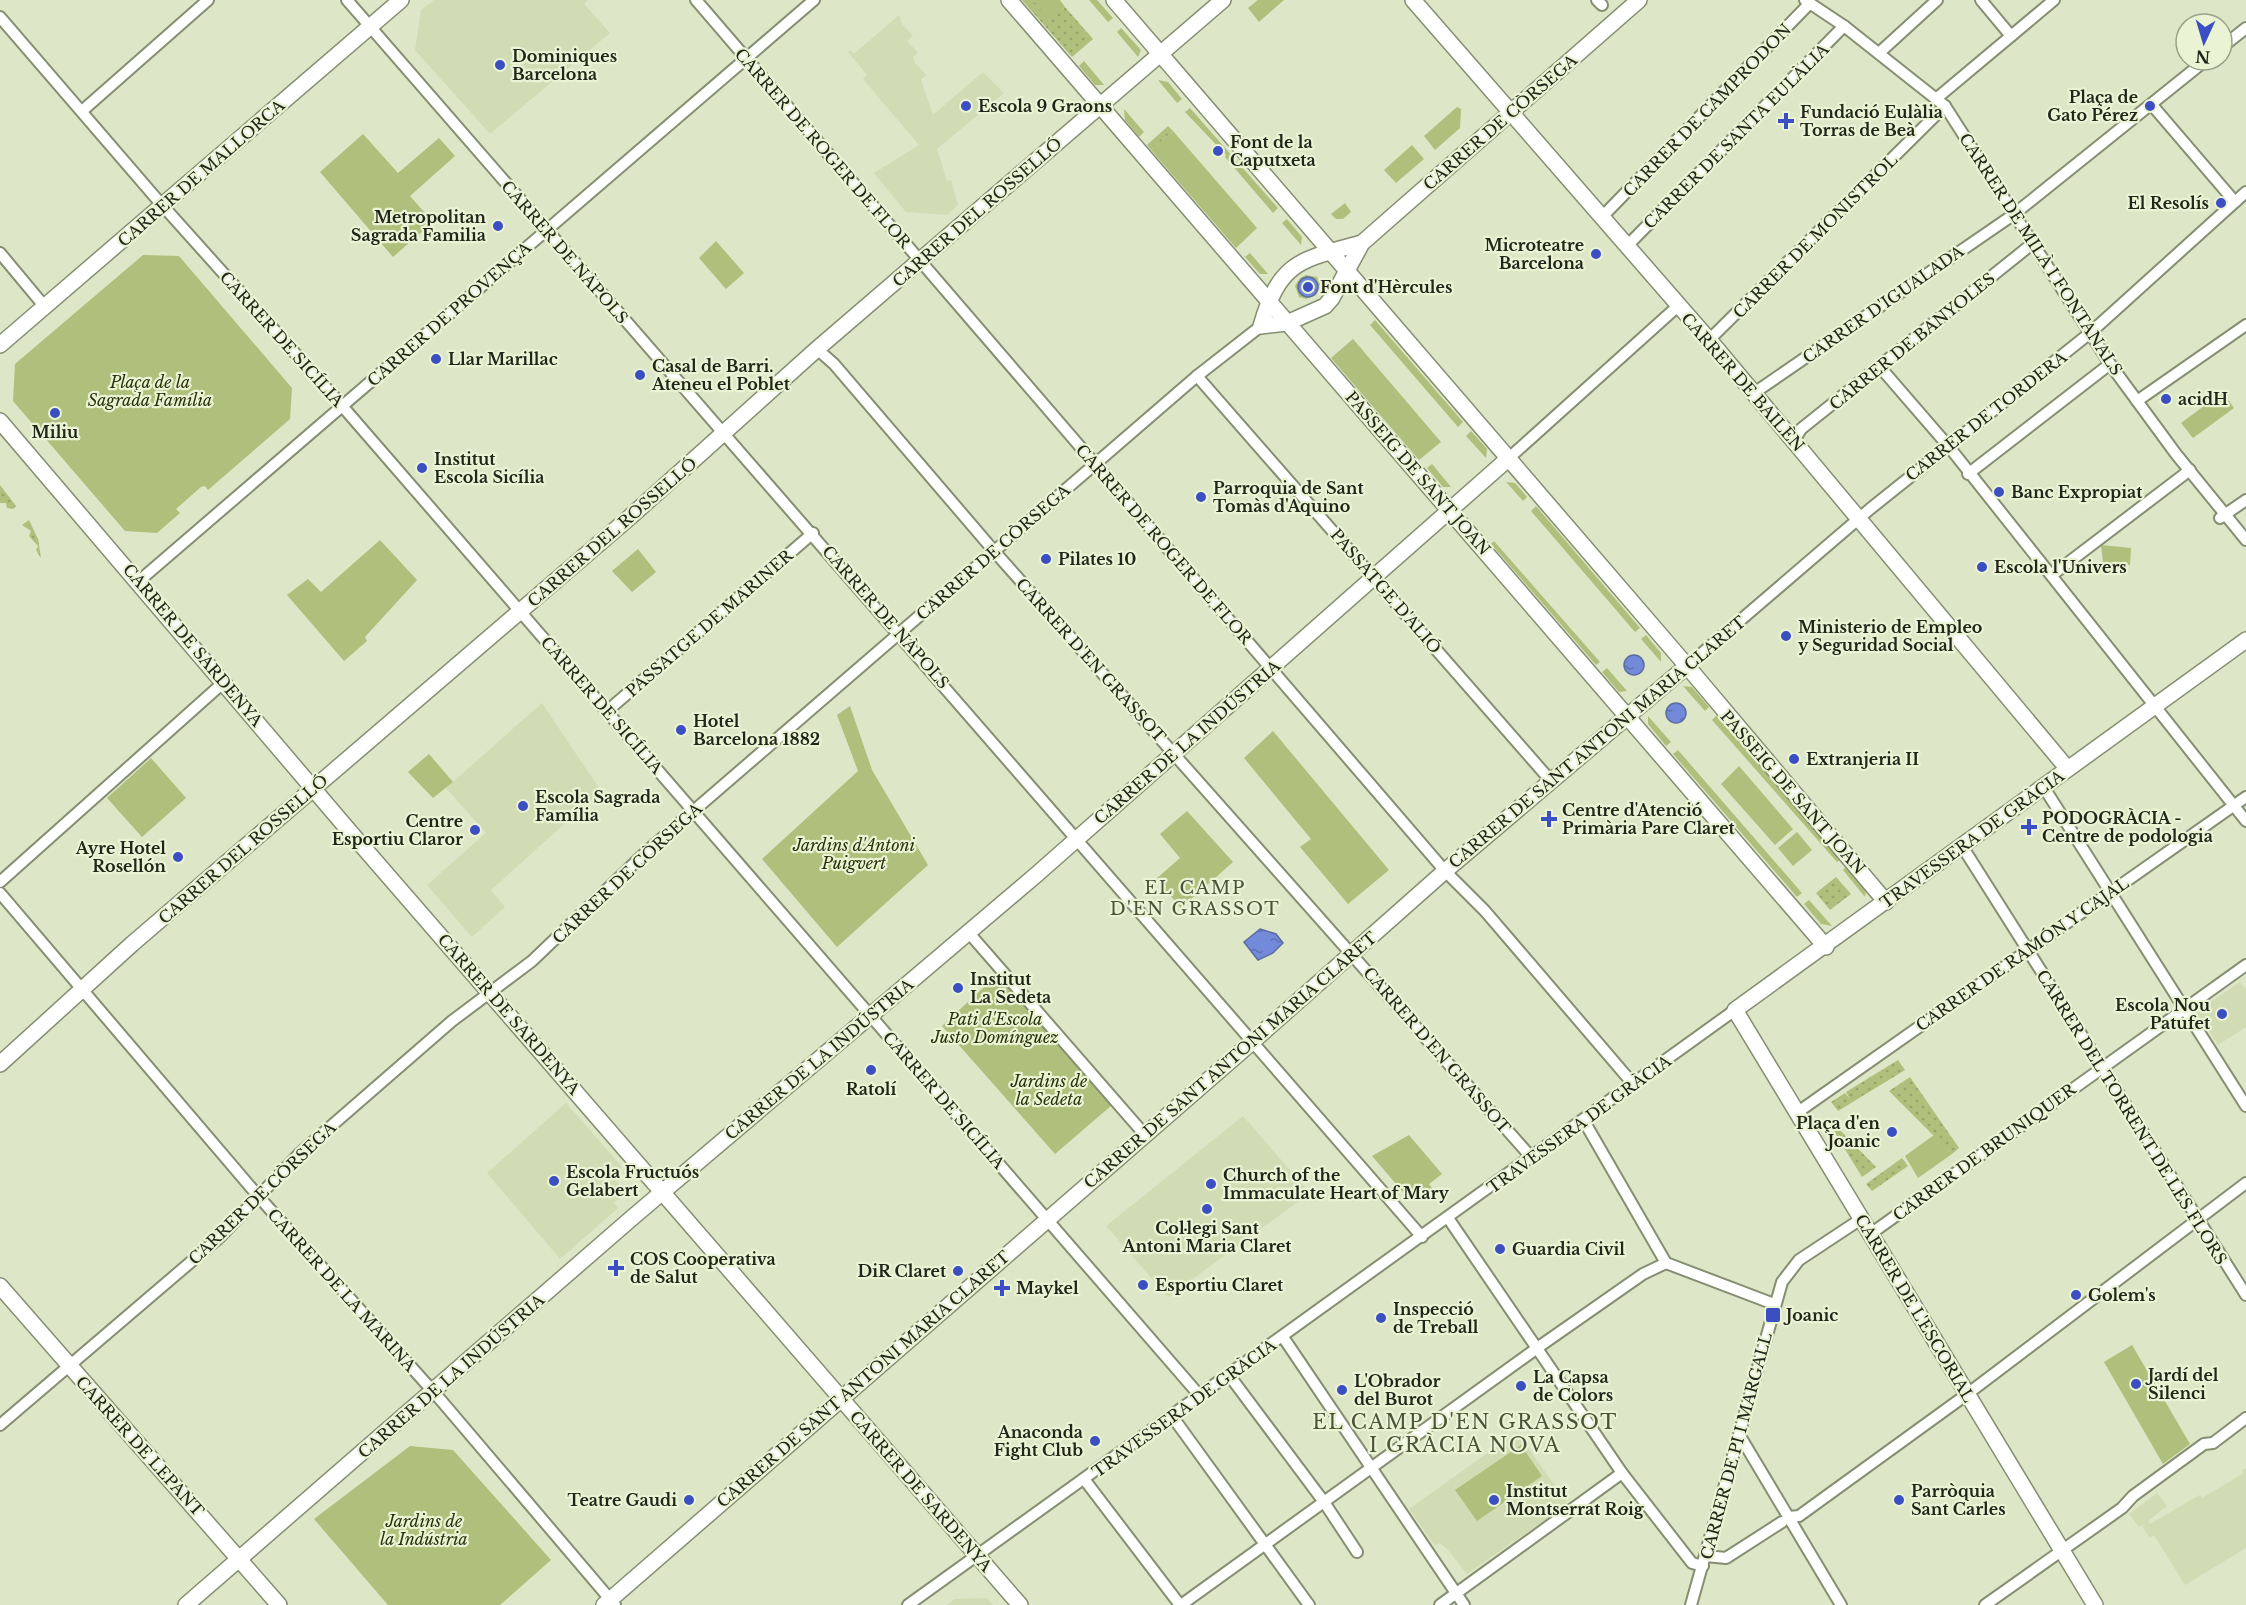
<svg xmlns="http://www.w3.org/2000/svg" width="2246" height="1605" viewBox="0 0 2246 1605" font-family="'Libre Baskerville',serif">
<defs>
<pattern id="grass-dots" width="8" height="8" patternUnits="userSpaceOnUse" patternTransform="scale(1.5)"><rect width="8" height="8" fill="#aec07b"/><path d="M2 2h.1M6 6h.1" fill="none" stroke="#95a56a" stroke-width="1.8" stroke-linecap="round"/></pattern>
<pattern id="water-ripples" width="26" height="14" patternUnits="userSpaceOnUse" patternTransform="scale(1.5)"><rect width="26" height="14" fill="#738ada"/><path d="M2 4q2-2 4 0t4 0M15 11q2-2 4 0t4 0" fill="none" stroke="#5e71b0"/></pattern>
</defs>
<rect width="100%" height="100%" fill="#dde6c7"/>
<g fill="#d1dcb5">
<path d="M434 0H588L584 4 610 33 490 134 415 50 421 10Z"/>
<path d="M899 15 902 24 913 36 907 41 918 53 913 57 915 63 926 75 921 80 933 115 983 72 1004 93 937 149 947 181 951 180 958 205 947 215 906 212 874 173 919 145 863 79 867 75 848 52 850 50 854 54Z"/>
<path d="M542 703 601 791 491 890 505 907 472 937 427 885 486 833 446 788Z"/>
<path d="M2240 982 2246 989V1027L2218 1045 2196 1012Z"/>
<path d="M566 1103 622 1167 612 1176 619 1185 614 1191 621 1198 614 1202 618 1208 560 1259 487 1173Z"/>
<path d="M1243 1116 1310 1193 1168 1297 1106 1226Z"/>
<path d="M1517 1432 1568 1504 1467 1574 1448 1550 1440 1543 1435 1546 1409 1509Z"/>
<path d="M2246 1468V1548L2185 1585 2154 1535 2150 1538 2143 1528 2144 1524 2139 1527 2129 1514 2157 1493 2167 1506 2148 1521 2150 1524 2196 1497 2200 1495 2202 1498 2244 1473 2242 1470Z"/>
<path d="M987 1598 993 1605H947L955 1599Z"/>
</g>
<g fill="url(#grass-dots)">
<path d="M1022 0H1033L1050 20 1065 7 1093 39 1072 57Z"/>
<path d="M1168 126 1173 131 1151 150 1147 145Z"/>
<path d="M0 485 16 506 13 509 7 508 6 503H0Z"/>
<path d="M29 520 38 539 41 558 36 550 38 546 29 536 31 531 22 525Z"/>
<path d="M1836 877 1851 894 1830 910 1816 893Z"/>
<path d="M1898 1060 1905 1070 1838 1111 1831 1102 1845 1093 1850 1099 1846 1092Z"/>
<path d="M1910 1077 1959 1148 1952 1154 1889 1091Z"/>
<path d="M1832 1122 1876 1167 1862 1177 1829 1123Z"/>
<path d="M1902 1158 1908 1166 1872 1191 1866 1184Z"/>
</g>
<g fill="#aec07b">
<path d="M1033 0H1060L1065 7 1050 21Z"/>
<path d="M1089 0H1097L1113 18 1108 22Z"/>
<path d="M1258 0H1284L1259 22 1248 8Z"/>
<path d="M1121 28 1141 50 1138 57 1117 32Z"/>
<path d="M1084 61 1104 85H1095L1079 66Z"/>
<path d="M1158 80 1168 82 1182 99 1177 103Z"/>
<path d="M1457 107 1461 109 1460 128 1435 150 1424 136Z"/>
<path d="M1190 108 1278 208 1273 213 1225 157 1226 155 1185 112Z"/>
<path d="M1124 109 1144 132 1139 137 1125 120Z"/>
<path d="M1173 131 1257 228 1236 248 1151 150Z"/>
<path d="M363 134 398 173 439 138 455 156 410 196 433 222 393 257 320 172Z"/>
<path d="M1412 145 1424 159 1396 183 1384 170Z"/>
<path d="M1345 203 1351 212 1343 219H1336L1331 214Z"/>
<path d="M1287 219 1302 237 1301 245 1282 223Z"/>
<path d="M716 241 744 273 726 289 699 258Z"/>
<path d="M1250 253 1268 274H1260L1245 257Z"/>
<path d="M143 255 179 256 292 388 290 419 208 490 205 486 201 487 176 509 180 513 157 533 125 531 13 401 15 364Z"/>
<path d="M1306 275 1317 277 1320 284 1316 295 1306 299 1299 297 1295 286 1300 278Z"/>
<path d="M1375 320 1463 422 1458 427 1370 325Z"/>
<path d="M1353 339 1441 442 1419 460 1331 358Z"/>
<path d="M2223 392 2234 408 2193 438 2181 423Z"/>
<path d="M1471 431 1487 449 1486 458 1466 436Z"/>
<path d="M1432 464 1451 487H1443L1427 468Z"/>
<path d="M1506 482 1515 483 1527 497 1523 501Z"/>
<path d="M1536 506 1640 628 1635 632 1531 511Z"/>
<path d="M380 540 417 580 365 637 367 641 344 661 287 595 308 579 321 592Z"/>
<path d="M1494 541 1600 662 1596 665 1491 544Z"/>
<path d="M2101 545 2131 548 2130 565 2103 562Z"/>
<path d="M638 549 656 572 632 592 612 571Z"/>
<path d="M1646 635 1661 653V662L1641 639Z"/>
<path d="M1607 668 1627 691 1619 692 1602 672Z"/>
<path d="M1683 686 1692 687 1709 707 1705 711Z"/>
<path d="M850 706 872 770 928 865 837 947 762 859 858 771 837 715Z"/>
<path d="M1717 715 1841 859 1837 862 1712 720Z"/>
<path d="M1648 716 1671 742 1666 746 1648 724Z"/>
<path d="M1273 731 1389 870 1348 904 1300 847 1311 839 1244 758Z"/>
<path d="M1678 750 1802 893 1797 897 1673 754Z"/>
<path d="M429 754 453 782 433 798 408 772Z"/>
<path d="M151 758 186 798 142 837 107 798Z"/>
<path d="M1739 766 1793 829 1775 845 1721 784Z"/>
<path d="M1187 811 1233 862 1181 908 1156 879 1180 858 1160 834Z"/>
<path d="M1797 832 1812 850 1793 866 1778 848Z"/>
<path d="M1847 866 1866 889 1865 897 1843 870Z"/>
<path d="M1809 900 1832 926 1821 924 1804 904Z"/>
<path d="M997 975 1112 1105 1055 1154 942 1026Z"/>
<path d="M1409 1135 1442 1174 1429 1184 1435 1192 1430 1196 1426 1193 1418 1198 1410 1190 1403 1192 1372 1156Z"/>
<path d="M1934 1135 1952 1154 1918 1178 1905 1156Z"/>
<path d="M2132 1345 2190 1444 2163 1464 2104 1362Z"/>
<path d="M1521 1445 1542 1476 1477 1521 1455 1490Z"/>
<path d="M410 1446 453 1450 551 1560 500 1605H388L314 1519Z"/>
</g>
<g fill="url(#water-ripples)" stroke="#5b6ca0" stroke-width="1.5">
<circle cx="1308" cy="287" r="10"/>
<circle cx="1634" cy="665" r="10"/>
<circle cx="1676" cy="713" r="10"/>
<path d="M1260 929 1276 934 1283 943 1273 953 1258 960 1244 942Z"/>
</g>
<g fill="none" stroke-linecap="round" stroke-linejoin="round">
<g stroke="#868e71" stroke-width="14">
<g id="street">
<path d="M347 0 1422 1237"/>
<path d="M696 0 1445 871 1485 911 1634 1085"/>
<path d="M1597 0 1602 5"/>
<path d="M1805 0 1844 26 1945 106 2110 364 2176 454 2246 540"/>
<path d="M1981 0 2011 36"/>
<path d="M0 17 155 197 337 400 1200 1396"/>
<path d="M2222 47 2246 28"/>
<path d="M1879 53 1937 0"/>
<path d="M1937 98 2054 0"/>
<path d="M2152 105 2235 202"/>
<path d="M82 111 208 0"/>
<path d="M1603 216 1810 3"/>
<path d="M1628 245 1844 26"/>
<path d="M0 253 45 307"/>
<path d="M1709 340 1945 106"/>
<path d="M817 349 834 364 994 551 1532 1158"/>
<path d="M1880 367 1950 448 2246 821"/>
<path d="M1197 376 1551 781"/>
<path d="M1754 393 2013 215 2206 60"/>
<path d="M2137 401 2246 325"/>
<path d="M1794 441 1801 429 2032 244"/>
<path d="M1509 458 1678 306"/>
<path d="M1968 474 2110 364"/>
<path d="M2220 518 2246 500"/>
<path d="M2052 575 2190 470"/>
<path d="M139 581 814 0"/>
<path d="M1687 666 1870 509 2090 333 2246 192"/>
<path d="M606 712 813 533"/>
<path d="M2043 786 2246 1106"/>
<path d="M1962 846 2246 1295"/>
<path d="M0 882 224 682"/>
<path d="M0 893 259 1197 439 1398 615 1605"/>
<path d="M969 933 1145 1135"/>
<path d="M1798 1112 2246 797"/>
<path d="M1584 1121 1666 1263 1774 1304"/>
<path d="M1448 1218 1622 1473 1692 1563 1703 1566"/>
<path d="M1869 1235 2246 965"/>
<path d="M1283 1337 1464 1605"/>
<path d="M1229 1375 1324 1502 1357 1552"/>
<path d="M1172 1416 1309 1605"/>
<path d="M0 1425 220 1237 299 1154 452 1021 532 961 646 852 1197 376 1261 326"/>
<path d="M1740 1436 1841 1605"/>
<path d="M1084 1479 1180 1605"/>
<path d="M1789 1517 1799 1516 1966 1395 2246 1183"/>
<path d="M1706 1556 1726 1558 1782 1522"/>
<path d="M908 1605 1735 1010"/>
<path d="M1181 1605 1540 1346 1643 1274 1666 1263"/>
<path d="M1440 1605 1622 1473"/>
<path d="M1691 1605 1782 1282 1799 1260 1861 1219"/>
<path d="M1985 1605 2122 1508 2133 1496 2204 1444 2213 1443 2246 1418"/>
</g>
</g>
<g stroke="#868e71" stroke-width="18">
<g id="secondary">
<path d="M1009 0 1826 947"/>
<path d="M1114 0 1687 666 1886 902"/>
<path d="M1413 0 1716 348 2067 768"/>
<path d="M1362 243C1301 260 1280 260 1261 326L1287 323 1325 306 1332 298 1362 243 1639 0"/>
<path d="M0 345 401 0"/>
<path d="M0 421 351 833 1020 1605"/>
<path d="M0 1064 132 944 630 517 817 349 1223 0"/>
<path d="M0 1286 279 1605"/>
<path d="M186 1605 633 1217 1036 875 1509 458"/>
<path d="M604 1605 1244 1049 1445 871 1687 666"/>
<path d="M2095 1605 1735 1010 2246 640"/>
</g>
</g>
<use href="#street" stroke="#fff" stroke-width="10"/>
<use href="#secondary" stroke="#fff" stroke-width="15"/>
</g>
<g fill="#3b4fc2" stroke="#eaf3d4" stroke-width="2">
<circle cx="500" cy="65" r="6"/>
<circle cx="966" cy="106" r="6"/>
<circle cx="2150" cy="106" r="6"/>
<path d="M1783 112h6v6h6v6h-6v6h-6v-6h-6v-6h6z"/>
<circle cx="1218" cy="151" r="6"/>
<circle cx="2221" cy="203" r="6"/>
<circle cx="498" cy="226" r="6"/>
<circle cx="1596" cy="254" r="6"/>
<circle cx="1308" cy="287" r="6"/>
<circle cx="436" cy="359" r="6"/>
<circle cx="640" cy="375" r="6"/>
<circle cx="2166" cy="399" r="6"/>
<circle cx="55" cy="413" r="6"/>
<circle cx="422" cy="468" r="6"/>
<circle cx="1999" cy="492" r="6"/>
<circle cx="1201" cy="497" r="6"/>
<circle cx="1046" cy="559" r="6"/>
<circle cx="1982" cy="567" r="6"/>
<circle cx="1786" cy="636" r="6"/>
<circle cx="681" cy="730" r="6"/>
<circle cx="1794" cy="759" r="6"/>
<circle cx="523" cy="806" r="6"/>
<path d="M1546 810h6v6h6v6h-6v6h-6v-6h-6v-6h6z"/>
<path d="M2026 818h6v6h6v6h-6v6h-6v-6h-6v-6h6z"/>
<circle cx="475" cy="830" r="6"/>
<circle cx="178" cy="857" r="6"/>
<circle cx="958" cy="988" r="6"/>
<circle cx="2222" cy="1014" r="6"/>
<circle cx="871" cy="1070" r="6"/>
<circle cx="1892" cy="1132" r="6"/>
<circle cx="554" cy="1181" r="6"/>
<circle cx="1211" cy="1184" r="6"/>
<circle cx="1207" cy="1209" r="6"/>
<circle cx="1500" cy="1249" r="6"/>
<path d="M613 1259h6v6h6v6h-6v6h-6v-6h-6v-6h6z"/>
<circle cx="958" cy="1271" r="6"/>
<circle cx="1143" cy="1285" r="6"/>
<path d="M999 1279h6v6h6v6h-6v6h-6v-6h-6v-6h6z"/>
<circle cx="2076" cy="1295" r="6"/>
<rect x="1765" y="1307" width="16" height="16" rx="3"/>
<circle cx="1381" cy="1318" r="6"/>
<circle cx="2136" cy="1384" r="6"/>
<circle cx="1521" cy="1386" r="6"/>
<circle cx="1342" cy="1390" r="6"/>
<circle cx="1095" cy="1441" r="6"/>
<circle cx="689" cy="1500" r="6"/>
<circle cx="1494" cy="1500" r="6"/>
<circle cx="1899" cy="1500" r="6"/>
</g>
<g text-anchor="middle" stroke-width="4.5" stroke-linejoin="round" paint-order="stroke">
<g font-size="16" font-weight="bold" fill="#222519" stroke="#eaf3d4" text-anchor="start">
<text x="512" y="62">Dominiques<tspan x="512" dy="18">Barcelona</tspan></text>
<text x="2138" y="103" text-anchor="end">Plaça de<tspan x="2138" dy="18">Gato Pérez</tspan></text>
<text x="978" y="112">Escola 9 Graons</text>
<text x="1800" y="118">Fundació Eulàlia<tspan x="1800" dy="18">Torras de Beà</tspan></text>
<text x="1230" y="148">Font de la<tspan x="1230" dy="18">Caputxeta</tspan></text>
<text x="2209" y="209" text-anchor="end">El Resolís</text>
<text x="486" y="223" text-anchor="end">Metropolitan<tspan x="486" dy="18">Sagrada Familia</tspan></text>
<text x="1584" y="251" text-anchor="end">Microteatre<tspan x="1584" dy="18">Barcelona</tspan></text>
<text x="1320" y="293">Font d'Hèrcules</text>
<text x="448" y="365">Llar Marillac</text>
<text x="652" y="372">Casal de Barri.<tspan x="652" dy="18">Ateneu el Poblet</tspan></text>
<text x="2178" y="405">acidH</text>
<text x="55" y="438" text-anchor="middle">Miliu</text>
<text x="434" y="465">Institut<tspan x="434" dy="18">Escola Sicília</tspan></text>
<text x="1213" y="494">Parroquia de Sant<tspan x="1213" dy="18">Tomàs d'Aquino</tspan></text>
<text x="2011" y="498">Banc Expropiat</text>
<text x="1058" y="565">Pilates 10</text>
<text x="1994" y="573">Escola l'Univers</text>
<text x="1798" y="633">Ministerio de Empleo<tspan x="1798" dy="18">y Seguridad Social</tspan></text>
<text x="693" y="727">Hotel<tspan x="693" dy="18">Barcelona 1882</tspan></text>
<text x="1806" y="765">Extranjeria II</text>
<text x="535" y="803">Escola Sagrada<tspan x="535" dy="18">Família</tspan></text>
<text x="1562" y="816">Centre d'Atenció<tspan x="1562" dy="18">Primària Pare Claret</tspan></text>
<text x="2042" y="824">PODOGRÀCIA -<tspan x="2042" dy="18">Centre de podologia</tspan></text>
<text x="463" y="827" text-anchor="end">Centre<tspan x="463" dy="18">Esportiu Claror</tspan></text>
<text x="166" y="854" text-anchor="end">Ayre Hotel<tspan x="166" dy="18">Rosellón</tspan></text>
<text x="970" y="985">Institut<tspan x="970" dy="18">La Sedeta</tspan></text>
<text x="2210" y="1011" text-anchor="end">Escola Nou<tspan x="2210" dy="18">Patufet</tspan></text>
<text x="871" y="1095" text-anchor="middle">Ratolí</text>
<text x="1880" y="1129" text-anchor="end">Plaça d'en<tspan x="1880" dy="18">Joanic</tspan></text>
<text x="566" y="1178">Escola Fructuós<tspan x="566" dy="18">Gelabert</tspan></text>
<text x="1223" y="1181">Church of the<tspan x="1223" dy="18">Immaculate Heart of Mary</tspan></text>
<text x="1207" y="1234" text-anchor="middle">Col·legi Sant<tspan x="1207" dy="18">Antoni Maria Claret</tspan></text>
<text x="1512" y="1255">Guardia Civil</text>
<text x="630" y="1265">COS Cooperativa<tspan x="630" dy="18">de Salut</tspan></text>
<text x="946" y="1277" text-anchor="end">DiR Claret</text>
<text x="1155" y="1291">Esportiu Claret</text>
<text x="1016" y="1294">Maykel</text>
<text x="2088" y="1301">Golem's</text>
<text x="1393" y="1315">Inspecció<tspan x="1393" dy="18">de Treball</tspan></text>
<text x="1786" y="1321">Joanic</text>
<text x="2148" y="1381">Jardí del<tspan x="2148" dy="18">Silenci</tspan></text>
<text x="1533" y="1383">La Capsa<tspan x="1533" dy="18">de Colors</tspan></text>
<text x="1354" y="1387">L'Obrador<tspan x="1354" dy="18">del Burot</tspan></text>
<text x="1083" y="1438" text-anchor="end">Anaconda<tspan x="1083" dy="18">Fight Club</tspan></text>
<text x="1506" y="1497">Institut<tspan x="1506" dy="18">Montserrat Roig</tspan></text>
<text x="1911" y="1497">Parròquia<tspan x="1911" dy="18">Sant Carles</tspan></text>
<text x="677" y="1506" text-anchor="end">Teatre Gaudi</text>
</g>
<g font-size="16" fill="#222519" stroke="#eaf3d4">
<text transform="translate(1707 110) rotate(-46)" y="6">CARRER DE CAMPRODON</text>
<text transform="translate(1500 122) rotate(-41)" y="6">CARRER DE CÒRSEGA</text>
<text transform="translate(1736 136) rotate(-45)" y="6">CARRER DE SANTA EULÀLIA</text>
<text transform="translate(823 148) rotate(49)" y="6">CARRER DE ROGER DE FLOR</text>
<text transform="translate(201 173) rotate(-41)" y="6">CARRER DE MALLORCA</text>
<text transform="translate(977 212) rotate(-41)" y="6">CARRER DEL ROSSELLÓ</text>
<text transform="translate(1815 236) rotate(-45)" y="6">CARRER DE MONISTROL</text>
<text transform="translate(565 252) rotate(49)" y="6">CARRER DE NÀPOLS</text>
<text transform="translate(2041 254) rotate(57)" y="6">CARRER DE MILÀ I FONTANALS</text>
<text transform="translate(1883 304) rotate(-35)" y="6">CARRER D'IGUALADA</text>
<text transform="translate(449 314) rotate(-41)" y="6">CARRER DE PROVENÇA</text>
<text transform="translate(282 339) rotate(48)" y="6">CARRER DE SICÍLIA</text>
<text transform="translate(1912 341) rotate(-39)" y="6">CARRER DE BANYOLES</text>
<text transform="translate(1743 382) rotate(49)" y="6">CARRER DE BAILÈN</text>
<text transform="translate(1986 416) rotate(-38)" y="6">CARRER DE TORDERA</text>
<text transform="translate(1418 473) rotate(49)" y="6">PASSEIG DE SANT JOAN</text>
<text transform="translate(612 532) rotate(-41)" y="6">CARRER DEL ROSSELLÓ</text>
<text transform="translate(1164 544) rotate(49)" y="6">CARRER DE ROGER DE FLOR</text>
<text transform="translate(993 552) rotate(-41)" y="6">CARRER DE CÒRSEGA</text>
<text transform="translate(1386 591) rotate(49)" y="6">PASSATGE D'ALIÓ</text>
<text transform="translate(886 617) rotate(49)" y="6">CARRER DE NÀPOLS</text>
<text transform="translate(709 623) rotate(-41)" y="6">PASSATGE DE MARINER</text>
<text transform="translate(193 645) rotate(50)" y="6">CARRER DE SARDENYA</text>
<text transform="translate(1091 660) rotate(48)" y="6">CARRER D'EN GRASSOT</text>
<text transform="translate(602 705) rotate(49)" y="6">CARRER DE SICÍLIA</text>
<text transform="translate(1187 742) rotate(-41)" y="6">CARRER DE LA INDÚSTRIA</text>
<text transform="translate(1597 742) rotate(-40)" y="6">CARRER DE SANT ANTONI MARIA CLARET</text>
<text transform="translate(1793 792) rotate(49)" y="6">PASSEIG DE SANT JOAN</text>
<text transform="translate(1972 839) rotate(-36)" y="6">TRAVESSERA DE GRÀCIA</text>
<text transform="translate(243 849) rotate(-41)" y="6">CARRER DEL ROSSELLÓ</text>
<text transform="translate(627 873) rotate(-43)" y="6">CARRER DE CÒRSEGA</text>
<text transform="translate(2022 954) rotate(-35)" y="6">CARRER DE RAMÓN Y CAJAL</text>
<text transform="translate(509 1014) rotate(49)" y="6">CARRER DE SARDENYA</text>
<text transform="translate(1437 1050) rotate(49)" y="6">CARRER D'EN GRASSOT</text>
<text transform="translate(819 1059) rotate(-40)" y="6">CARRER DE LA INDÚSTRIA</text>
<text transform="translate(1230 1060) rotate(-41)" y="6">CARRER DE SANT ANTONI MARIA CLARET</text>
<text transform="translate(944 1100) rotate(49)" y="6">CARRER DE SICÍLIA</text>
<text transform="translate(2132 1117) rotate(58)" y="6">CARRER DEL TORRENT DE LES FLORS</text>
<text transform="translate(1579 1124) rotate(-36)" y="6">TRAVESSERA DE GRÀCIA</text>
<text transform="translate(1984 1152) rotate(-36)" y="6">CARRER DE BRUNIQUER</text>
<text transform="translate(262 1193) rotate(-44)" y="6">CARRER DE CÒRSEGA</text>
<text transform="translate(342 1290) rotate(48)" y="6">CARRER DE LA MARINA</text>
<text transform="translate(1915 1308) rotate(59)" y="6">CARRER DE L'ESCORIAL</text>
<text transform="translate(451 1376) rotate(-41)" y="6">CARRER DE LA INDÚSTRIA</text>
<text transform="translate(863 1379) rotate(-41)" y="6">CARRER DE SANT ANTONI MARIA CLARET</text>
<text transform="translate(1184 1408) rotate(-36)" y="6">TRAVESSERA DE GRÀCIA</text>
<text transform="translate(140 1446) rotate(48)" y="6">CARRER DE LEPANT</text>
<text transform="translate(1736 1446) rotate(-75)" y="6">CARRER DE PI I MARGALL</text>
<text transform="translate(921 1491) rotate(49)" y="6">CARRER DE SARDENYA</text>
</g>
<g font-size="16" font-style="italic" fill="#293109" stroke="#eaf3d4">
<text x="150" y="388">Plaça de la<tspan x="150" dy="18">Sagrada Família</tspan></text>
<text x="854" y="851">Jardins d'Antoni<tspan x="854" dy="18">Puigvert</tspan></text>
<text x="995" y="1025">Pati d'Escola<tspan x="995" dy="18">Justo Domínguez</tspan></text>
<text x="1049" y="1087">Jardins de<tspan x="1049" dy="18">la Sedeta</tspan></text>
<text x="424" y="1527">Jardins de<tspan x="424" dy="18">la Indústria</tspan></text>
</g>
<g font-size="18" letter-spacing="1.5" fill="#4d5339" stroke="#eaf3d4">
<text x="1195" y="894">EL CAMP<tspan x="1195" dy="21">D'EN GRASSOT</tspan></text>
</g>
<g font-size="20" letter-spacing="1.5" fill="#4d5339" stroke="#eaf3d4">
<text x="1465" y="1429">EL CAMP D'EN GRASSOT<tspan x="1465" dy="23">I GRÀCIA NOVA</tspan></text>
</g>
</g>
<g transform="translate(2204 42) rotate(184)"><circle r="28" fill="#eaf3d4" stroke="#9aa189" stroke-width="1.5"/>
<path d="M0-4.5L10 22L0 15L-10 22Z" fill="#3b4fc2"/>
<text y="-9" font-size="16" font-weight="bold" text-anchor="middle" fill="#222519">N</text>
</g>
</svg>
